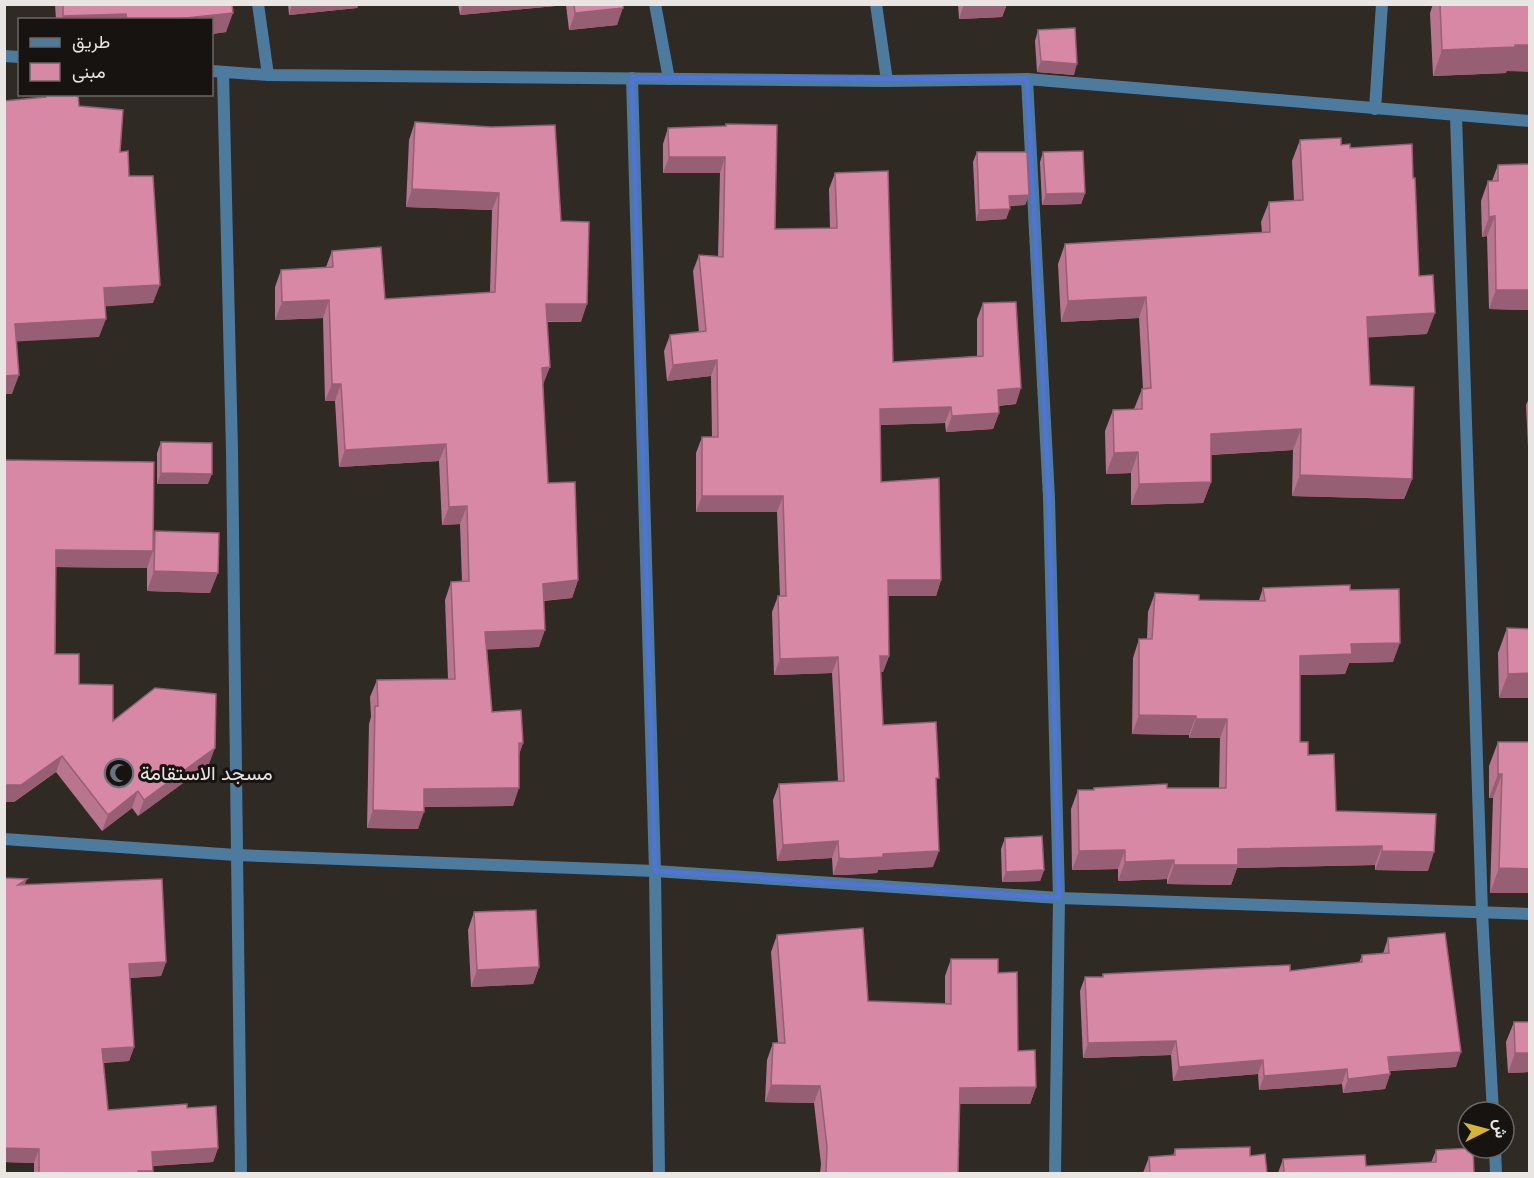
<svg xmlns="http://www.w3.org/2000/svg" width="1534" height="1178" viewBox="0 0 1534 1178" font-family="Lora,Vazirmatn,serif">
<rect width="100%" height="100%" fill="#302a24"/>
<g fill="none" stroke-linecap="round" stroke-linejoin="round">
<g stroke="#4d7b9e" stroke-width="12">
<path d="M258 4 268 75"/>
<path d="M655 4 669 79"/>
<path d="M876 4 887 81"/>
<path d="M4 56 20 57"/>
<path d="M212 71 268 75 887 81 1027 79 1530 121"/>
<path d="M223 72 232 451 241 1174"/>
<path d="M632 78 655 871 659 1174"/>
<path d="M1027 79 1049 498 1059 898 1055 1174"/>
<path d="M1375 109 1382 4"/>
<path d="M1456 116 1482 913 1493 1112"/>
<path d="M4 839 236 855 655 871 1059 898 1530 914"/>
<path d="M1495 1148 1496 1174"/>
</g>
</g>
<g fill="#b9758e">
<path d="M55 4H232L226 32 212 34V20H56Z"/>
<path d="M288 4H359L357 8 289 15Z"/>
<path d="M458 4H623L617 25 569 30 566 5 460 15Z"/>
<path d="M958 4H1007L1002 17 959 19Z"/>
<path d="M1433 4H1530L1506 73 1433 76 1430 13Z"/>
<path d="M1038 30 1074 75 1037 72 1035 41Z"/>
<path d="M415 122 561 221 581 322H547L543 385 548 483 578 580 572 598 544 601 539 647 487 649 492 712 523 743 519 754 513 806 424 807 418 829 367 828 369 724 371 717 370 697 377 680 448 679 445 600 451 582H462L460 524 442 525 439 461 339 467 335 401H325L323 318 275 320V287L281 270 326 267 332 251 385 299 490 292 492 210 406 207 409 140Z"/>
<path d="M726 124 775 229 830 228 829 189 835 173 893 362 977 356V319L983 303 1016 404 999 406V413L993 429 946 432 945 423 880 425 881 482 941 580 936 596H888L889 656 883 672H881L883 725 936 786 933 867 878 870 877 873 843 875H833L832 858 777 861 773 800 779 784 838 781 832 673 774 675 772 612 778 596H780L777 512H696V453L702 437H712L711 376 667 381 664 351 670 335 699 332 693 271 699 255 718 256 720 173H663V144L668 128 725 126Z"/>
<path d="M1300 140 1341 145 1350 148 1419 276 1427 334 1368 337 1370 385 1412 479 1404 499 1292 496 1293 450 1211 455V482L1203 503 1131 505V473L1106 474 1105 431 1113 410 1134 409 1142 389H1143L1139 318 1061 322 1058 264 1065 244 1262 232 1261 222 1269 202 1294 200 1292 161Z"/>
<path d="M977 152 1029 195 1025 205 1010 206 1006 219 976 221 973 162Z"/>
<path d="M1043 152 1085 193 1081 204 1042 205 1040 162Z"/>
<path d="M1530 164V310L1489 309 1487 236 1482 237 1481 201 1488 181H1492L1498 165Z"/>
<path d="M1530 396V447H1528L1526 405Z"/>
<path d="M161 442 208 484H157V453Z"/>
<path d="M4 460 153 538 155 531 210 593 147 591V566V568L56 567 55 654 79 684 113 721 209 764 138 816 132 808 102 831 56 772 14 802H4Z"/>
<path d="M1263 588 1350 590 1393 662 1349 663 1345 674 1300 675V742L1308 755 1336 811 1428 871 1375 870V865L1237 868 1231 885 1167 884V879L1118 881V869L1072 870 1071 809 1078 790H1093L1094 788H1219L1220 738H1189V735L1132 734 1133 658 1139 639H1147L1148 612 1155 593 1199 600H1259Z"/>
<path d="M1507 628 1530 629 1499 698 1498 653Z"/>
<path d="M1498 742 1530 893H1490L1493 798H1489V766Z"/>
<path d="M1005 838 1044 870 1040 881 1002 882 1001 849Z"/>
<path d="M4 878 25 885 166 962 161 976 130 978 134 1047 129 1061 103 1063 108 1110 187 1108 218 1148 213 1162 153 1166V1171L152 1173H34V1163L4 1162Z"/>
<path d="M474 912 539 967 533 984 471 987 468 930Z"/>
<path d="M777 935 868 1001 945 1004V976L951 959 998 973 1018 1051 1036 1087 1030 1104H960L958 1173H820L821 1164 814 1103 765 1102 767 1060 773 1043H778L771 952Z"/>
<path d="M1388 938 1456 1067 1390 1071V1074L1385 1089 1343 1093 1342 1084 1259 1090 1258 1074 1173 1081 1171 1055 1083 1058 1080 991 1085 977H1102L1103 974 1290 971 1359 963 1362 955 1383 954Z"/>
<path d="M1514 1022H1530V1072L1508 1073 1506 1042Z"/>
<path d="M1175 1149 1250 1156 1267 1173H1143L1149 1157 1173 1156Z"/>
<path d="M1436 1150 1474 1173H1278L1283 1159 1366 1166 1431 1163Z"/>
</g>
<g fill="#965f74">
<path d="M292 4H359L357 8 289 15Z"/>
<path d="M463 4H567L566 5 460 15Z"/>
<path d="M964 4H1007L1002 17 959 19Z"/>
<path d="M623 8 617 25 569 30 575 13Z"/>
<path d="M233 13 226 32 212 34V20H167Z"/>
<path d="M126 14 125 20H62L63 16Z"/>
<path d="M1515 45H1530V72L1506 71V73L1433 76 1442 50Z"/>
<path d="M1041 61 1077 64 1074 75 1037 72Z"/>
<path d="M669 157H725L720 173H663Z"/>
<path d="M412 189 499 193 492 210 406 207Z"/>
<path d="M1085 193 1081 204 1042 205 1046 194Z"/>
<path d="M1029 195 1025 205 1006 206 1009 196Z"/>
<path d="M1010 209 1006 219 976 221 979 210Z"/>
<path d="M1495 216 1487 236 1482 237 1489 217Z"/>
<path d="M160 285 153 303 98 307 104 288Z"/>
<path d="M1496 290H1530V310L1489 309Z"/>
<path d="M1146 297 1139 318 1061 322 1068 301Z"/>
<path d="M329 300 323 318 275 320 282 302Z"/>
<path d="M546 304H587L581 322 540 321Z"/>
<path d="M1435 313 1427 334 1360 338 1367 317Z"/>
<path d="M106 319 99 337 8 342 15 324Z"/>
<path d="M717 360 711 376 667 381 673 365Z"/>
<path d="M550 367 543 385 542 368Z"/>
<path d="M19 375 12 394H4V376Z"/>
<path d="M332 384H341L335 401H325Z"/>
<path d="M1021 388 1016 404 992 406 998 390Z"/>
<path d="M951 407 945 423 874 425 880 409Z"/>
<path d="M999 413 993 429 946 432 952 416Z"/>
<path d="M1301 429 1293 450 1203 455 1211 434Z"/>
<path d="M446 444 439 461 339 467 345 450Z"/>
<path d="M1138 452 1131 473 1106 474 1114 453Z"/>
<path d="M161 473 212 474 208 484H157Z"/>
<path d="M1300 475 1412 479 1404 499 1292 496Z"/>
<path d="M1211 482 1203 503 1131 505 1139 484Z"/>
<path d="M702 496H783L777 512H696Z"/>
<path d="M467 506 460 524 442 525 449 507Z"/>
<path d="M56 550 153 551 147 568 50 567Z"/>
<path d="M154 571 218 573 210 593 147 591Z"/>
<path d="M578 580 572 598 537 601 543 584Z"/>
<path d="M888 580H941L936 596H882Z"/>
<path d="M545 630 539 647 479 650 485 632Z"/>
<path d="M1400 643 1393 662 1349 663 1345 674 1293 675 1300 656 1351 644Z"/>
<path d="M880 656H889L883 672H874Z"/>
<path d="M838 657 832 673 774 675 780 659Z"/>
<path d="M1530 673V698H1499L1508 674Z"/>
<path d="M1139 715 1196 716 1189 735 1132 734Z"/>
<path d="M1196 719H1227L1220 738H1189Z"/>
<path d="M519 743H523L517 761Z"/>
<path d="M215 748 209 764 138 816 144 800Z"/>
<path d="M62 756 56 772 14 802H4V785Z"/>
<path d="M1498 774H1502L1493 798H1489Z"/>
<path d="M519 788 513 806 418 807 424 789Z"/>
<path d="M138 791 132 808 102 831 108 815Z"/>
<path d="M373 810 424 812 418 829 367 828Z"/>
<path d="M838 841 832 858 777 861 783 845Z"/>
<path d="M1382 846 1375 865 1237 868 1231 885 1167 884 1174 865 1238 849Z"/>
<path d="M1125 850 1118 869 1072 870 1079 851Z"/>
<path d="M939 851 933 867 878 870 877 873 843 875H833L839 858 883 854Z"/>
<path d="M1382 851 1434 852 1428 871 1375 870Z"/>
<path d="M1174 860 1167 879 1118 881 1125 862Z"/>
<path d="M1499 868 1530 869V893H1490Z"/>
<path d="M1044 870 1040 881 1002 882 1006 872Z"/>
<path d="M27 879 22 892 18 885Z"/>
<path d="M166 962 161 976 124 978 129 964Z"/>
<path d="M539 967 533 984 471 987 477 970Z"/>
<path d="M1176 1041 1171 1055 1083 1058 1088 1043Z"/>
<path d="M134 1047 129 1061 97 1063 102 1049Z"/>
<path d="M1461 1052 1456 1067 1383 1071 1388 1057Z"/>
<path d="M1515 1053H1530V1072L1508 1073Z"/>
<path d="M1263 1060 1258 1074 1173 1081 1179 1067Z"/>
<path d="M1347 1069 1342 1084 1259 1090 1264 1076Z"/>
<path d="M1390 1074 1385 1089 1343 1093 1348 1079Z"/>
<path d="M771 1085 820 1086 814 1103 765 1102Z"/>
<path d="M1036 1087 1030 1104H954L960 1088Z"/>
<path d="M4 1148 39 1149 34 1163 4 1162Z"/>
<path d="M218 1148 213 1162 147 1166 152 1152Z"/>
<path d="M138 1171H153L152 1173H137Z"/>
</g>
<g fill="#d788a5" stroke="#965f74" stroke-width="1.5">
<path d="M63 4H232L233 13 167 20H127L126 14 63 16Z"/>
<path d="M574 4H623V8L575 13Z"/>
<path d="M1440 4H1530V45H1515V47L1442 50Z"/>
<path d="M1075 28 1077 64 1041 61 1038 30Z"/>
<path d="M46 94H78L79 106 123 110 120 152 128 151 129 176H153L160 285 104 288 106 319 15 324 19 375 4 376V101L46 97Z"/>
<path d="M415 122 491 127 555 125 561 221 589 222 587 304H546L550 367 542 368 548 483 575 482 578 580 543 584 545 630 485 632 492 712 521 710 523 743H519V788L424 789V812L373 810 375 706H378L377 680 455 679 451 582 469 581 467 506 449 507 446 444 345 450 341 384H332L329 300 282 302 281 270 333 267 332 251 381 247 385 299 495 292 499 193 412 189Z"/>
<path d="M726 124 777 125 775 229 837 228 835 173 888 171 893 362 983 356V303L1016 302 1021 388 998 390 999 413 952 416 951 407 880 409 881 482 939 478 941 580H888L889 656H880L883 725 936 722 939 778H936L939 851 883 854V857L849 859 839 858 838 841 783 845 779 784 844 781 838 657 780 659 778 596H786L783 496H702V437H718L717 360 673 365 670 335 706 331 699 255 723 257 725 157H669L668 128 726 126Z"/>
<path d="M1341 138V145L1350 144V148L1412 144 1413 178H1415L1419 276 1433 275 1435 313 1367 317 1370 385 1414 387 1412 479 1300 475 1301 429 1211 434V482L1139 484 1138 452 1114 453 1113 410 1142 409V389L1151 388 1146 297 1068 301 1065 244 1270 232 1269 202 1303 200 1300 140Z"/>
<path d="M1083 151 1085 193 1046 194 1043 152Z"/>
<path d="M977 152H1027L1029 195 1009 196 1010 209 979 210Z"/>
<path d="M1530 164V290H1496L1495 216 1489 217 1488 181H1498V165Z"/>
<path d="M161 442 212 443V474L161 473Z"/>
<path d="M4 460 154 462 153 551 56 550 55 654H79V684L113 685V721L155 688 216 694 215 748 144 800 138 791 108 815 62 756 21 785H4Z"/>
<path d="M155 531 219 533 218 573 154 571Z"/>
<path d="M1350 585V590L1399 589 1400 643 1351 644 1352 654 1300 656V742H1308V755L1334 754 1336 811 1436 814 1434 852 1382 851V846L1238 849V865H1174V860L1125 862V850L1079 851 1078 790H1094V788L1167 784V788H1226L1227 719H1196V716L1139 715V639H1152L1155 593 1199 595V600L1265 601 1263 588Z"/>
<path d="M1507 628 1530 629V673L1508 674Z"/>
<path d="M1498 742H1530V869L1499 868 1502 774H1498Z"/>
<path d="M1042 836 1044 870 1006 872 1005 838Z"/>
<path d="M4 878 27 879 18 885 162 879 166 962 129 964 134 1047 102 1049 108 1110 187 1104V1108L216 1106 218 1148 152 1152 153 1171H138V1173H39V1149L4 1148Z"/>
<path d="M536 910 539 967 477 970 474 912Z"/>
<path d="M863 928 868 1001 951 1004V959H998V973L1017 972 1018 1051 1035 1050 1036 1087 960 1088 958 1173H826L827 1147 820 1086 771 1085 773 1043H785L777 935Z"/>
<path d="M1445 933 1461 1052 1388 1057 1390 1074 1348 1079 1347 1069 1264 1076 1263 1060 1179 1067 1176 1041 1088 1043 1085 977H1103V974L1290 965V971L1362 962V955L1389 953 1388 938Z"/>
<path d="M1514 1022H1530V1053H1515Z"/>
<path d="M1250 1147V1156L1265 1154 1267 1173H1150L1149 1157 1175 1155V1149Z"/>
<path d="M1473 1148 1474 1173H1284L1283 1159 1365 1155 1366 1166 1436 1162V1150Z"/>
</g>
<path fill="none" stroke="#5074da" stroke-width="4.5" stroke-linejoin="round" d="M632 78 1027 79 1049 498 1059 898 655 871Z"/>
<defs>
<g id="mosque-ring" transform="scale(1.5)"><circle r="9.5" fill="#161311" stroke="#6b7280" stroke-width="1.5"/><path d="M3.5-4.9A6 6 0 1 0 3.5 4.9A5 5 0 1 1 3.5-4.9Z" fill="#6b7280"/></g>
</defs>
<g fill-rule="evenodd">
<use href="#mosque-ring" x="119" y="773"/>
</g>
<g text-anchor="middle" stroke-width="6" stroke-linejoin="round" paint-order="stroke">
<g font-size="20" fill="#e9e5e2" stroke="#161311" text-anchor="start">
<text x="140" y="780">مسجد الاستقامة</text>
</g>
</g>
<rect width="1534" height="1178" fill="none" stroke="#e9e5e2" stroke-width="12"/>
<rect x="18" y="18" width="195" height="78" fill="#161311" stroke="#6a6765" stroke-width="1.5"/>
<rect x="30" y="38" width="30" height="9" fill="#4d7b9e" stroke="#6a6765" stroke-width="1.5"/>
<text x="72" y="48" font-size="18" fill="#e9e5e2">طريق</text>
<rect x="30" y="63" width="30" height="18" fill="#d788a5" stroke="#6a6765" stroke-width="1.5"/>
<text x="72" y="78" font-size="18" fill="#e9e5e2">مبنى</text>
<g transform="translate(1486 1130) rotate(84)"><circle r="28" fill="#161311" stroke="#6a6765" stroke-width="1.5"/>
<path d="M0-4.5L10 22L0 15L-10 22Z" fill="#d8b434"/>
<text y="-9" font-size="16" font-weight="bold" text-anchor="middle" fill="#e9e5e2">ش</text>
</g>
</svg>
